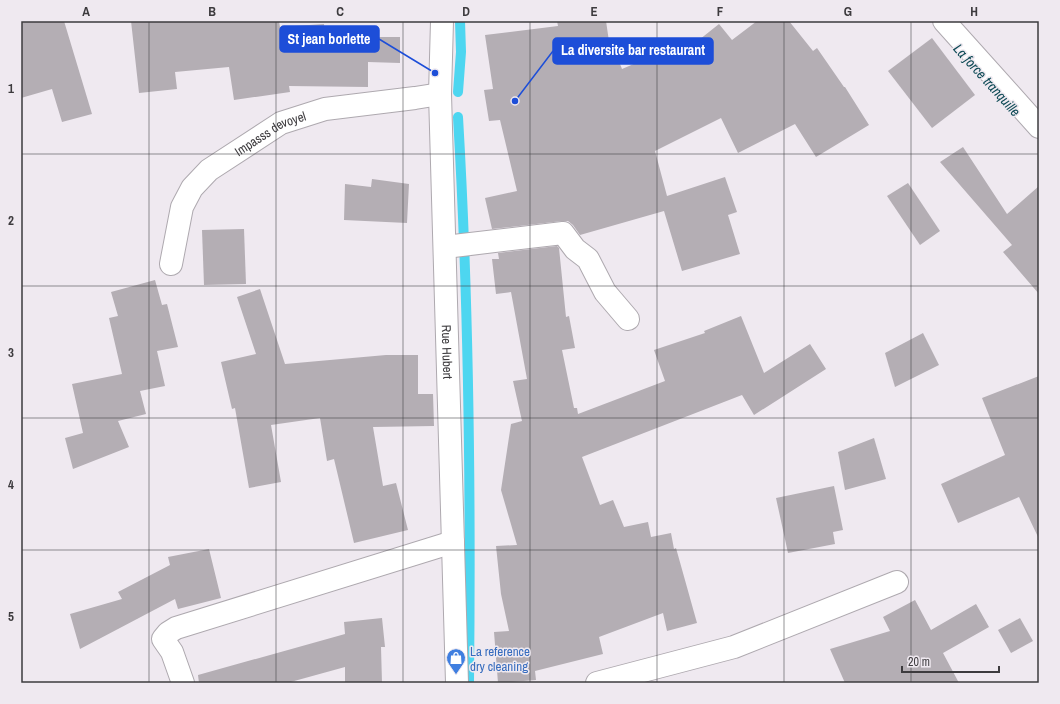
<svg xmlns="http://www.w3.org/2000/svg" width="1060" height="704" viewBox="0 0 1060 704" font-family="'Archivo Narrow',sans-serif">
<rect width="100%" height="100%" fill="#efe9f0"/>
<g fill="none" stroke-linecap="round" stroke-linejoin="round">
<g stroke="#4dd6f0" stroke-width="10">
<path d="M458 92 461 52 460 21"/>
<path d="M458 117C469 305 471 494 469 683"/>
</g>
</g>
<g fill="#b4aeb4">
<path d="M21 21H64L92 114 62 122 52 89 21 98Z"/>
<path d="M131 21H279L280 27 324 24 325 37H400V63L368 62V87L289 86 290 92 234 100 229 67 175 72 177 89 139 93Z"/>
<path d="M557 21H606L611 55 616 54 622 69 664 51 670 63 719 24 732 40 757 21H789L813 51 817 48 844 87H845L869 125 816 157 795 124 738 153 721 118 655 151 667 196 725 177 737 212 728 215 740 254 682 271 664 211 580 235 573 225 568 221H562L492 229 485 198 517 191 500 120 489 121 484 90 493 89 485 35 558 26Z"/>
<path d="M932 38 975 95 932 128 888 71Z"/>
<path d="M963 147 1007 214 1039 186V294L1003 252 1012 245 940 162Z"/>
<path d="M372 179 409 184 407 223 344 220 345 184 371 187Z"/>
<path d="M908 183 940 231 920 245 887 196Z"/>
<path d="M244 229 246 284 204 285 202 230Z"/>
<path d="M557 246 559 248 566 317 569 316 575 348 562 350 574 408H577L578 414 665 381 654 350 705 333 704 331 741 316 764 373 810 344 826 369 754 415 742 395 582 457 600 505 613 500 624 527 648 522 651 537 671 533 674 549 676 548 697 623 667 631 663 613 599 637 603 654 535 671 536 680 498 683 494 632 509 631 501 594 496 546 517 545 501 490 511 424 522 421 513 381 527 379 511 292 496 294 492 259H499L498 253Z"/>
<path d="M155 280 162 305 167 304 178 347 157 351 165 386 140 391 146 414 118 421 129 447 73 469 65 438 83 433 72 384 122 374 109 318 118 316 111 292Z"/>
<path d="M260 289 285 364 386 355H418V394H433L434 426 373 427 383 486 396 483 408 530 354 543 334 459 327 461 320 418 271 425 281 482 249 488 235 408 232 409 221 362 256 354 237 297Z"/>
<path d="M923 333 939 365 895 387 885 353Z"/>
<path d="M1039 376V539L1019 497 958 523 941 484 1005 455 982 398Z"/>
<path d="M874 438 886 479 845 490 838 452Z"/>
<path d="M834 486 843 530 833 532 835 544 788 553 776 498Z"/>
<path d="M209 549 221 598 178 609 175 599 80 649 70 614 122 599 118 592 170 565 168 557Z"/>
<path d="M915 600 931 630 976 604 989 627 943 653 959 683H845L830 649 890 631 883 617Z"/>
<path d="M382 618 385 647H381L382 683H345V667L287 683H199L198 675 345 634 344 622Z"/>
<path d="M1020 618 1033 641 1011 653 998 630Z"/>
</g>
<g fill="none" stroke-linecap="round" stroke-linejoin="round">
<g stroke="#aea9af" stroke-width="24">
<g id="street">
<path d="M445 247 563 233 575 249 588 259 605 292 628 319"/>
<path id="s1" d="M171 264 182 207 192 188 209 170 281 123 325 109 415 98 440 94"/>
<path d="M183 683 172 652 163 639 168 633 176 628 453 542"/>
<path d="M597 683 734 647 897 582"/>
</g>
</g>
<g stroke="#aea9af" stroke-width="24">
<g id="secondary">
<path id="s2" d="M442 21 440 94 457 683"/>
<path d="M944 21 1039 127"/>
</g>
</g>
<use href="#street" stroke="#fff" stroke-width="22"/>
<use href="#secondary" stroke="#fff" stroke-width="22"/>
</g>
<path fill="none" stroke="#3d3b3e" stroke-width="1" stroke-opacity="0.55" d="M149 21V683M276 21V683M403 21V683M530 21V683M657 21V683M784 21V683M911 21V683M21 154H1039M21 286H1039M21 418H1039M21 550H1039"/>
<defs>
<g id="shop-pin" transform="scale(1)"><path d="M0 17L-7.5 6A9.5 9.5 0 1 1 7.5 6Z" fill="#3f7fe0" stroke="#efe9f0"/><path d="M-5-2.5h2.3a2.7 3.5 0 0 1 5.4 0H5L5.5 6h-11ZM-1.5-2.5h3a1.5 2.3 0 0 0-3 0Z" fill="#fff"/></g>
</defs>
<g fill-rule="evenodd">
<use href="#shop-pin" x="456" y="658"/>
</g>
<g text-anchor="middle" stroke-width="3" stroke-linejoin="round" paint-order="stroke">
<g font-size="13" fill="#3d3b3e" stroke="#efe9f0">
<text dy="5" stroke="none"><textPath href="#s1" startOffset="176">Impasss devoyel</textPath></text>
<text dy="5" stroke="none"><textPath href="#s2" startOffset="331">Rue Hubert</textPath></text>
</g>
<g font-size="13" fill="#366cbe" stroke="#efe9f0" text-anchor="start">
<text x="470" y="656">La reference<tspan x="470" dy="15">dry cleaning</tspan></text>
</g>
<g font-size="14" font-style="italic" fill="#0c4954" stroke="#efe9f0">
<text transform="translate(987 80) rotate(48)" y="5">La force tranquille</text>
</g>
</g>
<path fill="none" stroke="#1d4ed8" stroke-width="1.5" d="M435 73L379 39M515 101L553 51"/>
<g fill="#1d4ed8" stroke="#efe9f0" stroke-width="1.5">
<circle cx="435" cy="73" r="4"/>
<circle cx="515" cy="101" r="4"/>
</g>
<g fill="#1d4ed8" stroke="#1d4ed8" stroke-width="1.5">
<rect x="280" y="26" width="99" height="26" rx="4"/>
<rect x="553" y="38" width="160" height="26" rx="4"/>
</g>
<g font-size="14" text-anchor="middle" font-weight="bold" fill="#fff">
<text x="329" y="44">St jean borlette</text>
<text x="633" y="55">La diversite bar restaurant</text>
</g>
<rect width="1060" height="704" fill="none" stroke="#efe9f0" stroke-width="44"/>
<path d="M902 666v6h97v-6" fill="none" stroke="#3d3b3e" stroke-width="2"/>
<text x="908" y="666" font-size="12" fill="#3d3b3e" stroke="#efe9f0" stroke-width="3" paint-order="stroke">20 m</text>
<rect x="22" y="22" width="1016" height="660" fill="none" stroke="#3d3b3e" stroke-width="1.5"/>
<g font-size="13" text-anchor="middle" font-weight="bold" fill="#3d3b3e">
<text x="86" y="16">A</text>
<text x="212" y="16">B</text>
<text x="340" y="16">C</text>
<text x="466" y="16">D</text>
<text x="594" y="16">E</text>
<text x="720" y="16">F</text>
<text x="848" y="16">G</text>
<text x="974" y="16">H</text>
<text x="11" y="93">1</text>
<text x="11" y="225">2</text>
<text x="11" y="357">3</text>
<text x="11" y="489">4</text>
<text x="11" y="621">5</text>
</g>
</svg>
